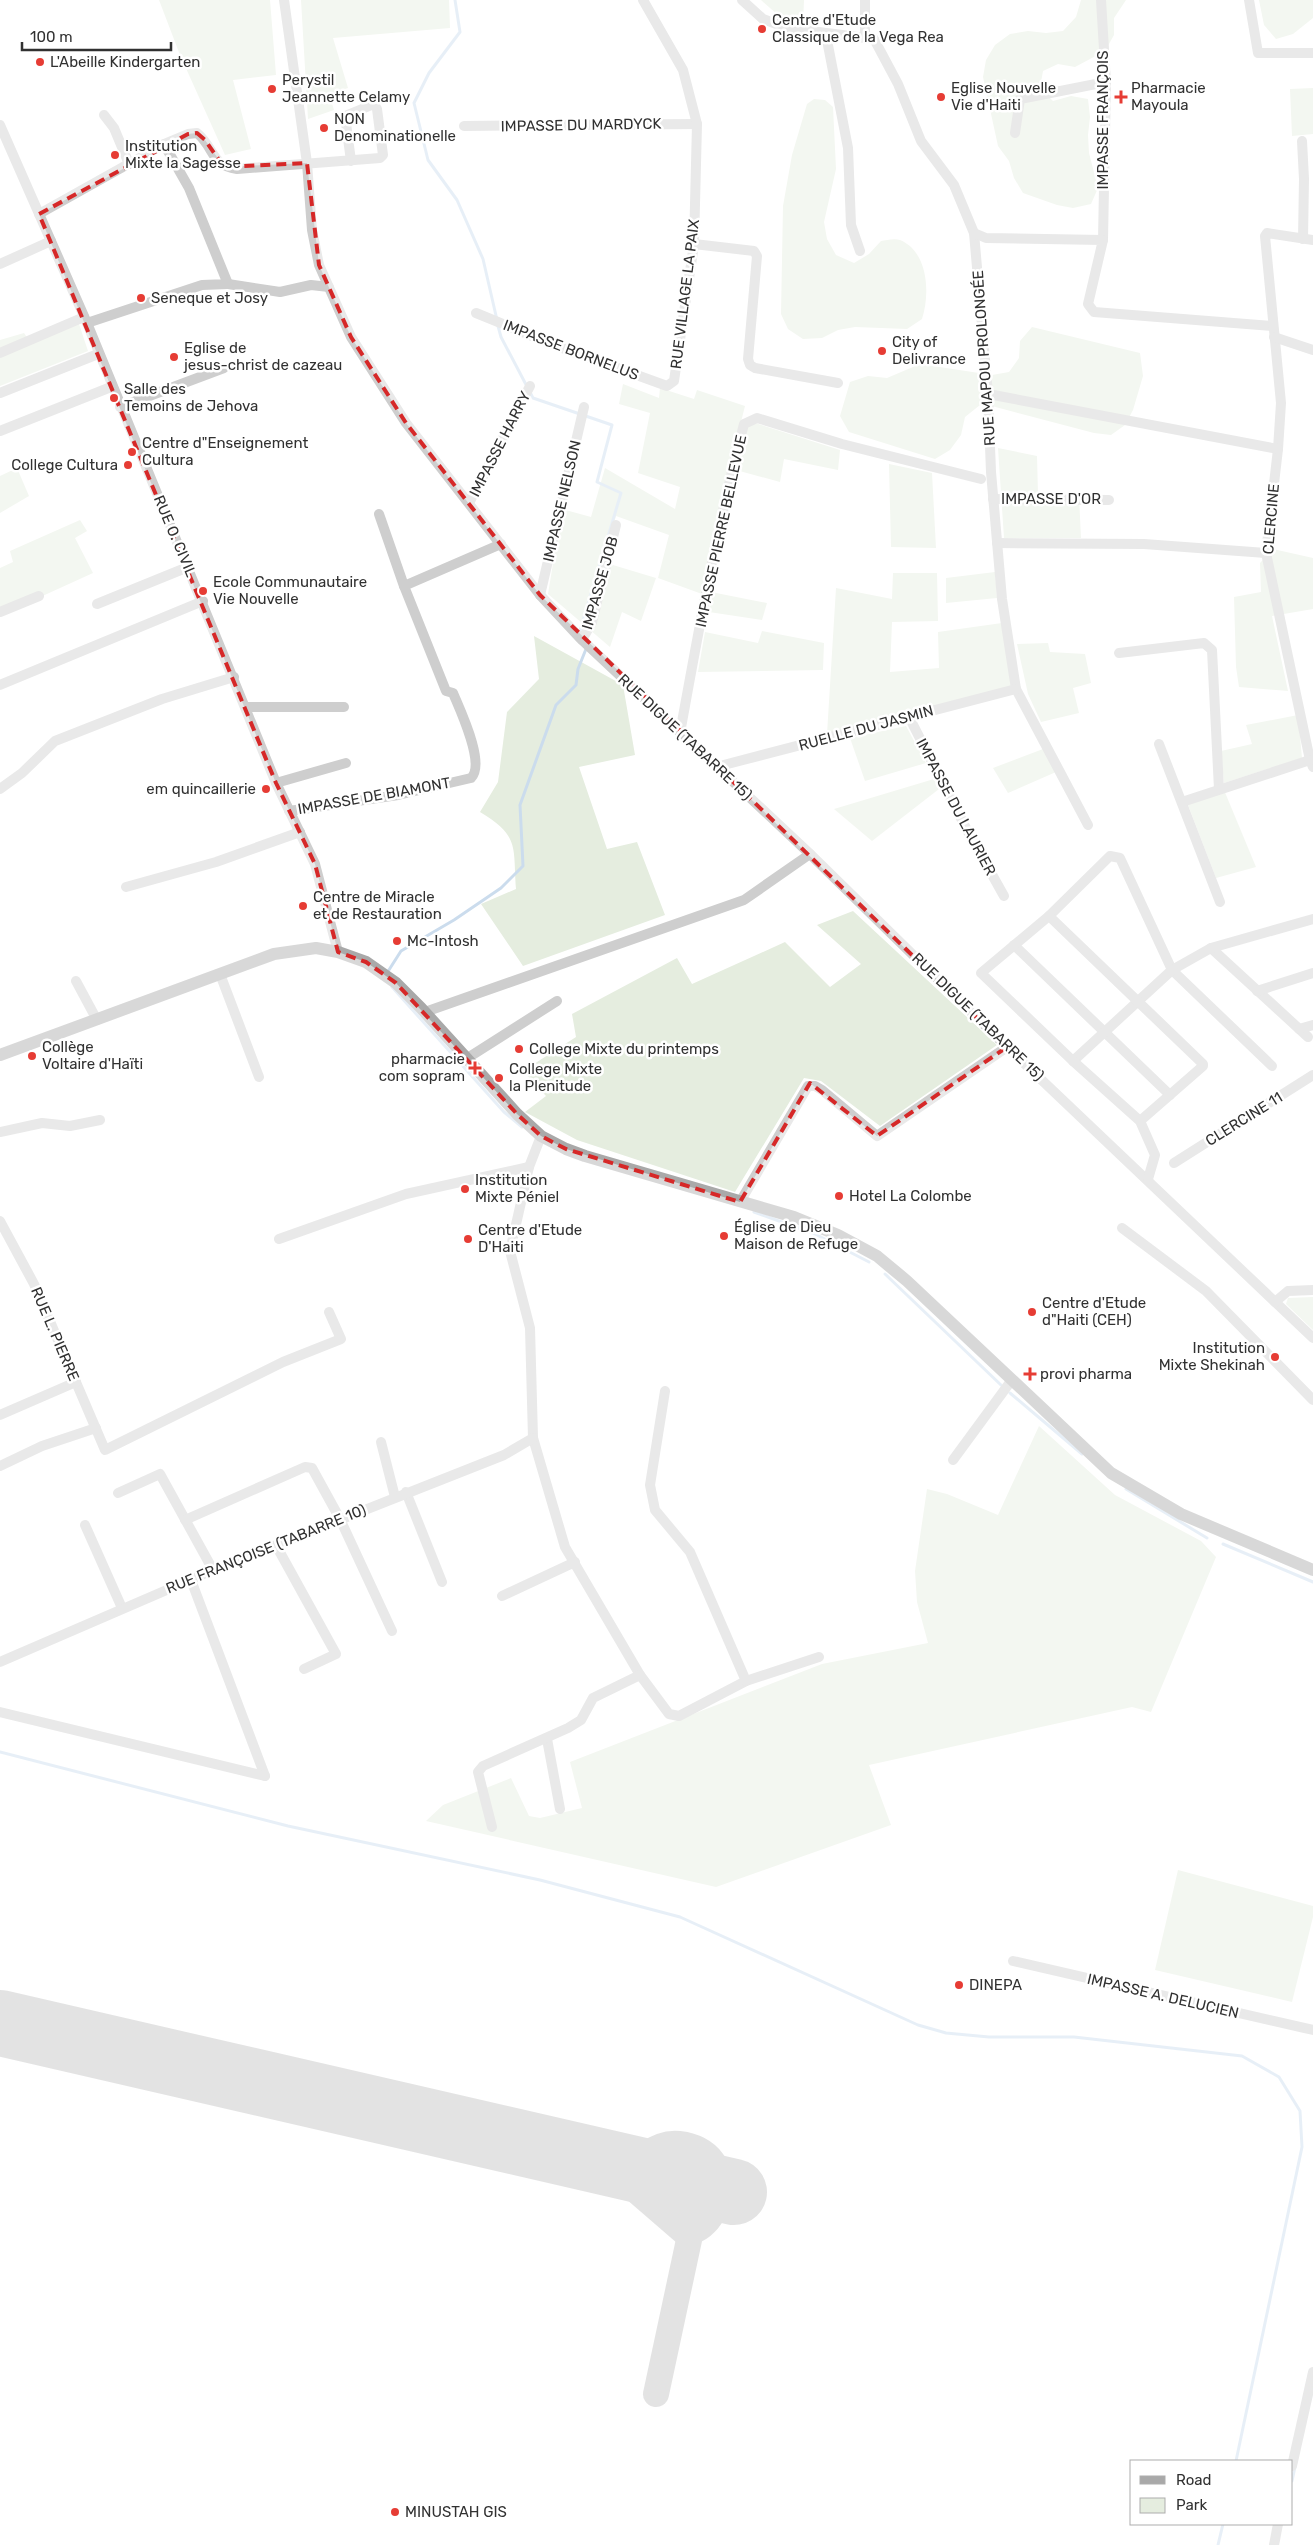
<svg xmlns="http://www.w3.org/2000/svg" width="1313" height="2545" viewBox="0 0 1313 2545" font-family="Rubik,sans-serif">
<rect width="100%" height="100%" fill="#fff"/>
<g fill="#e5eddf">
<path d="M159 0H270L276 75 233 80 251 149 225 155 180 55Z"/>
<path d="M301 0H449L450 28 333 38 348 88 329 94 334 110 308 119Z"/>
<path d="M761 0H804L803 26 778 15Z"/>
<path d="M1081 0H1126L1114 18V35L1105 51 1075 67 1058 64 1043 71 1040 88 1053 101 1071 96 1088 99 1090 117 1088 135 1089 153 1098 188 1091 204 1073 208 1057 205 1023 193 1014 178 1009 161 998 146 983 77 986 60 995 45 1010 34 1028 31 1046 33 1063 31 1076 17Z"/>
<path d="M1259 0H1313V18L1293 34 1276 39 1264 25Z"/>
<path d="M1313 88V134L1292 136 1290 89Z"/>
<path d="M814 99 825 100 833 107 836 169 824 222 827 239 836 255 854 263 869 254 881 241C886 240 895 238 900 240 929 252 930 295 922 319L907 329 855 327 838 330 822 338 803 339 788 329 781 314 783 206 792 155 807 104Z"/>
<path d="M78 321 88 351 0 386V340L24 333 28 339Z"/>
<path d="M1032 327 1140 353 1143 376 1133 410 1125 425 1111 435 1094 433 988 405H980L965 417 961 435 950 450 935 459 849 432 840 416 850 382 868 376 887 378 920 364 992 375 1009 372 1019 358 1020 341Z"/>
<path d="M623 384 659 398 660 388 694 399 697 390 745 406 725 485 702 594 658 578 669 535 616 516 603 562 656 578 641 621 622 612 610 647 548 594 562 509 591 517 605 468 675 509 680 487 638 473 650 413 619 404Z"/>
<path d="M752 422 840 450 838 470 784 459 780 482 736 470 746 425Z"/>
<path d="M998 448 1037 456 1038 494 1079 496 1081 538H1004Z"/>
<path d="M889 464 932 473 936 548 891 547Z"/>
<path d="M17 468 29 496 0 513V476Z"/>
<path d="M80 520 87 531 75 538 93 573 3 614 0 606V568L13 562 10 551Z"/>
<path d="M1273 549 1313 558V609L1272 616 1288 691 1239 687 1236 667 1234 597 1261 592 1260 563Z"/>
<path d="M995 572 997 598 946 603V578Z"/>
<path d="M893 573H937L938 621 892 622 890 672 939 668 938 632 1002 623 1013 688 827 734 836 588 892 599Z"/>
<path d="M711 592 767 603 762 620 709 612Z"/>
<path d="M762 631 824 643 823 670 698 672 705 632 758 643Z"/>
<path d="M534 636 623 685 635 755 579 767 607 849 637 842 665 915 523 966 481 904 516 889C513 847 520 836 480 812L498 782 507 712 539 679Z"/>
<path d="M1048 643 1050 652 1085 654 1091 683 1073 688 1079 713 1041 722 1028 694 1017 644Z"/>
<path d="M1298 715 1302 758 1224 783 1221 751 1252 744 1246 725Z"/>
<path d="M906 726 926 763 865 781 850 738Z"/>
<path d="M1043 749 1056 772 1008 793 993 768Z"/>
<path d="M934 779 939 789 872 841 834 809Z"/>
<path d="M1224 790 1256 867 1216 878 1188 805Z"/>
<path d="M853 911 997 1045 880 1126 821 1081 804 1078 735 1192 577 1140 525 1112 546 1096 523 1071 576 1037 572 1014 677 958 692 984 785 942 830 987 861 964 817 925Z"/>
<path d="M1313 1297V1330L1286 1304 1288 1298Z"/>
<path d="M1039 1426 1115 1495 1201 1541 1216 1557 1151 1712 1132 1707 869 1765 891 1825 716 1887 426 1821 443 1805 511 1778 529 1816 540 1818 582 1808 570 1762 822 1664 928 1643 917 1602 915 1571 927 1489 947 1494 998 1515Z"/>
<path d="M1178 1870 1313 1906V1917L1292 2002 1155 1970Z"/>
</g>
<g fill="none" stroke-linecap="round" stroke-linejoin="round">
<g stroke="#cbdced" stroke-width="3">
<path d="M455 0 460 32 429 73 414 103 428 160 457 200 483 259 497 320"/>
<path d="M498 326 501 337 533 398 612 425 597 482 621 493 579 634"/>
<path d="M387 973 401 951 454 920 501 888 523 866 520 805 556 705 576 685 578 669 586 649"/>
<path d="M392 987 504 1112 522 1127"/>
<path d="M754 1212 815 1234 869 1262"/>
<path d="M885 1274 1001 1385"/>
<path d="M1010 1393 1082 1454"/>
<path d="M1126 1489 1207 1538"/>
<path d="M1223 1544 1313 1582"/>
<path d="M0 1752 288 1826 540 1880 680 1917 918 2025 946 2033 989 2037H1074L1242 2056 1279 2077 1300 2111 1302 2147 1236 2461"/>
<path d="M1292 2481 1295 2467"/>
<path d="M1218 2545 1223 2524"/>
</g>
<g stroke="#c2c2c2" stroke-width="26">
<path d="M603 2162 684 2232C721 2234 744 2152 679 2144 660 2142 649 2154 633 2161 626 2164 618 2164 611 2164"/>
<path d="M656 2394 701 2184"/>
</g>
<path stroke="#c2c2c2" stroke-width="66" d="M0 2023 734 2192"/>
<g stroke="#cecece" stroke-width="10">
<path d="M284 0 307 163 312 230 319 265 351 337 406 423 540 595 580 638 810 854 1007 1047 1313 1338"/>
<path d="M742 0 763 19 787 28 874 39 898 84 921 141 954 185 974 233 988 394 991 472 1002 599 1016 689 1088 825"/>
<path d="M1101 0 1106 82 1103 240"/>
<path d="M1249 0 1258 53H1313"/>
<path d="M826 35 848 148 851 225 860 251"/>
<path d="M865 38V0"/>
<path d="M104 115 114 128 129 164"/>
<path d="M0 125 87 323 276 783 315 864 338 952"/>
<path d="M464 126 697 124"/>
<path d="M1015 133 1020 99 1106 82"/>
<path d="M1302 141 1304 179 1303 239"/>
<path d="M39 214 164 144 188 134 197 133C215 148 210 165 237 169L380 158 383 155 377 109 374 104 345 116 351 161"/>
<path d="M974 233 986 238 1103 240 1088 304 1094 312 1273 326"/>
<path d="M1313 240 1267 233 1265 236 1281 403 1278 449 1266 553 1310 760 1313 767"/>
<path d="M694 244 754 251 757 256 748 359 750 365 755 368 838 383"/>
<path d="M0 264 51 241"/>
<path d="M228 284 280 292 311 285 329 287"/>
<path d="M476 313 554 345 667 386 674 381 694 244 697 124 683 70 643 0"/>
<path d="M87 323 202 285 228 284 189 188 164 144"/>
<path d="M1274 337 1313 350"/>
<path d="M0 353 84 317"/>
<path d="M0 393 98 354"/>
<path d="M988 394 1278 449"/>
<path d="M120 407 224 368"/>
<path d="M0 431 111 387"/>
<path d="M993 499 1109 500"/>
<path d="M469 503 530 386"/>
<path d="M379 514 404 586"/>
<path d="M997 543 1144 544 1266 553"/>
<path d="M540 595 584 407"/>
<path d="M97 604 188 567"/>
<path d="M0 612 39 596"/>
<path d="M582 640 592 622 616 525"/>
<path d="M1119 653 1204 643 1212 650 1219 789"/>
<path d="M0 685 203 601"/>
<path d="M246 707H344"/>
<path d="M909 717 967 830 1004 896"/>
<path d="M680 733C699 629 717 526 744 424L757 418 842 444 981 479"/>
<path d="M1159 744 1220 902"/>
<path d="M716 767 1016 689"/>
<path d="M276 783 346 763"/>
<path d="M0 789 22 773 55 741 162 699 234 677"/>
<path d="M1182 802 1310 760"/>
<path d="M289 811 398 795 471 778C486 764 460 710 453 693L446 691 404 586 501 544"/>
<path d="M126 887 216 862 300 832"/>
<path d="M1049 916 1110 856 1120 858 1172 970 1272 1066"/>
<path d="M1014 945 1170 1095"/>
<path d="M1211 948 1308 1037"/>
<path d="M220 974 259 1077"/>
<path d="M76 981 97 1020"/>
<path d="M1257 991 1313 973"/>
<path d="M425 1012 744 900 810 854"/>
<path d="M1299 1029 1313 1025"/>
<path d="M466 1059 557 1001"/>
<path d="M1073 1061 1172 970 1211 948 1313 919"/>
<path d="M1140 1121 1203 1066V1064L1049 916 981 973 1073 1061 1140 1121 1155 1155 1148 1179"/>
<path d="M0 1132 42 1123 70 1126 100 1120"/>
<path d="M541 1136 529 1167 510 1251 530 1328 533 1438 565 1547 640 1675 669 1714 679 1716 746 1681 819 1657"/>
<path d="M1174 1163 1313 1075"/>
<path d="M740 1202 808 1086H815L822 1090 877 1136 1007 1047"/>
<path d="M0 1221 34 1284 105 1450 283 1362 341 1339 329 1312"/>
<path d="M1122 1228 1206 1291 1313 1400"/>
<path d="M279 1239 406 1194 529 1167"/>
<path d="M1275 1302 1288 1291 1313 1290"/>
<path d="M665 1391 650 1485 655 1510 690 1552 746 1681"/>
<path d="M0 1415 76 1382"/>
<path d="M381 1442 395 1497"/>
<path d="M953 1460 1011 1381"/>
<path d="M0 1466 42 1446 96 1428"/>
<path d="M406 1492 442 1582"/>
<path d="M118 1493 160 1474 213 1570"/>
<path d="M185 1520 305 1467 312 1468 340 1519 392 1631"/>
<path d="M85 1525 122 1608"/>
<path d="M277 1547 336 1654 304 1669"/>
<path d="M191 1580 265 1776"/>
<path d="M502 1596 575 1562"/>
<path d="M0 1662 213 1570 504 1455 533 1438"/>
<path d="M0 1712 265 1776"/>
<path d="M547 1739 560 1809"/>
<path d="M492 1827 478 1772 483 1766 568 1728 581 1720 593 1698 640 1675"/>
<path d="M1013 1961 1313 2030"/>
<path d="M1292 2466 1313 2372"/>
<path d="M1274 2545 1278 2524"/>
</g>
<path stroke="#a9a9a9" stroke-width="12" d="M0 1055 274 954 316 948 338 952 366 962 396 983 421 1008 517 1114 541 1136 566 1149 585 1156 794 1217 838 1235 877 1256 907 1281 1111 1473 1181 1514 1313 1570"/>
</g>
<path d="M0 0H1313V2545H0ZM197 133 205 140 224 167 307 163 319 265 351 337 406 423 540 595 1007 1047 877 1136 810 1083 740 1202 566 1149 541 1136 517 1114 396 983 366 962 338 952 315 864 276 783 39 214 188 134Z" fill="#fff" fill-opacity=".55" fill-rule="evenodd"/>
<path fill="none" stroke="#d62828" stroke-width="4" stroke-dasharray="10 6" stroke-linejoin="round" d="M197 133 205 140 224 167 307 163 319 265 351 337 406 423 540 595 1007 1047 877 1136 810 1083 740 1202 566 1149 541 1136 517 1114 396 983 366 962 338 952 315 864 276 783 39 214 188 134Z"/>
<g fill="#e63c34" stroke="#fff" stroke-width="2">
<circle cx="762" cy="29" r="5"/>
<circle cx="40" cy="62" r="5"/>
<circle cx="272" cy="89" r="5"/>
<circle cx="941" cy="97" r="5"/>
<path d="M1118.5 89.5h5v5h5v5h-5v5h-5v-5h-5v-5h5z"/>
<circle cx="324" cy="128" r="5"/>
<circle cx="115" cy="155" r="5"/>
<circle cx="141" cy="298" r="5"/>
<circle cx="882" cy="351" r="5"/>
<circle cx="174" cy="357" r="5"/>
<circle cx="114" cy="398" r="5"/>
<circle cx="132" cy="452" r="5"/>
<circle cx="128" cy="465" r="5"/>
<circle cx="203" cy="591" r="5"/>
<circle cx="266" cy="789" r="5"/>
<circle cx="303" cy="906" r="5"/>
<circle cx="397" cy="941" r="5"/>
<circle cx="519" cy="1049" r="5"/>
<circle cx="32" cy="1056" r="5"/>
<path d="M472.5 1060.5h5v5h5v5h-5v5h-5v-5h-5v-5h5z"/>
<circle cx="499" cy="1078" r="5"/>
<circle cx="465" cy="1189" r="5"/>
<circle cx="839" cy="1196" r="5"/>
<circle cx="724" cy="1236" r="5"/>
<circle cx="468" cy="1239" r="5"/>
<circle cx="1032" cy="1312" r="5"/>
<circle cx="1275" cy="1357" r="5"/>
<path d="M1027.5 1366.5h5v5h5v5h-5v5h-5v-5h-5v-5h5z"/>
<circle cx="959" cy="1985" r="5"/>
<circle cx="395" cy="2512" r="5"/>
</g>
<g text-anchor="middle" stroke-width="5" stroke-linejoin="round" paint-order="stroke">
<g font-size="15" fill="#313131" stroke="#fff" text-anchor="start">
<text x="772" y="25">Centre d'Etude<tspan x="772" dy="17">Classique de la Vega Rea</tspan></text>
<text x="50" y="67">L'Abeille Kindergarten</text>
<text x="282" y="85">Perystil<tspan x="282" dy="17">Jeannette Celamy</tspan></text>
<text x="951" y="93">Eglise Nouvelle<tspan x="951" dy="17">Vie d'Haiti</tspan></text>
<text x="1131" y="93">Pharmacie<tspan x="1131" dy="17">Mayoula</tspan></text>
<text x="334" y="124">NON<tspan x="334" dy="17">Denominationelle</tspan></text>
<text x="125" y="151">Institution<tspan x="125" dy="17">Mixte la Sagesse</tspan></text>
<text x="151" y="303">Seneque et Josy</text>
<text x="892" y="347">City of<tspan x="892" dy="17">Delivrance</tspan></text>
<text x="184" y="353">Eglise de<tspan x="184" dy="17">jesus-christ de cazeau</tspan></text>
<text x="124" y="394">Salle des<tspan x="124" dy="17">Temoins de Jehova</tspan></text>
<text x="142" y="448">Centre d"Enseignement<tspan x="142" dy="17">Cultura</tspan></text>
<text x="118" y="470" text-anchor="end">College Cultura</text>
<text x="213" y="587">Ecole Communautaire<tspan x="213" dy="17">Vie Nouvelle</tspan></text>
<text x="256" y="794" text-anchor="end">em quincaillerie</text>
<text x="313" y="902">Centre de Miracle<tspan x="313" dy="17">et de Restauration</tspan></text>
<text x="407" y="946">Mc-Intosh</text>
<text x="42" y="1052">Collège<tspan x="42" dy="17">Voltaire d'Haïti</tspan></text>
<text x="529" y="1054">College Mixte du printemps</text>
<text x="465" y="1064" text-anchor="end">pharmacie<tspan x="465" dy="17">com sopram</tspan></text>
<text x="509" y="1074">College Mixte<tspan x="509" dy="17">la Plenitude</tspan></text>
<text x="475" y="1185">Institution<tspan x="475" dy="17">Mixte Péniel</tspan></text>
<text x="849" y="1201">Hotel La Colombe</text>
<text x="734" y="1232">Église de Dieu<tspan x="734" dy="17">Maison de Refuge</tspan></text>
<text x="478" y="1235">Centre d'Etude<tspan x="478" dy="17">D'Haiti</tspan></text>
<text x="1042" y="1308">Centre d'Etude<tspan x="1042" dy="17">d"Haiti (CEH)</tspan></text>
<text x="1265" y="1353" text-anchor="end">Institution<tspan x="1265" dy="17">Mixte Shekinah</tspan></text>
<text x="1040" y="1379">provi pharma</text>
<text x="969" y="1990">DINEPA</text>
<text x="405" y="2517">MINUSTAH GIS</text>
</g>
<g font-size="15" fill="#313131" stroke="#fff">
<text transform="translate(1103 120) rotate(-90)" y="5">IMPASSE FRANÇOIS</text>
<text transform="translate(581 125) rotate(-1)" y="5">IMPASSE DU MARDYCK</text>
<text transform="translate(685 294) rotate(-83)" y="5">RUE VILLAGE LA PAIX</text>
<text transform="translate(571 350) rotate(21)" y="5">IMPASSE BORNELUS</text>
<text transform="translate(984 358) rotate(-94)" y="5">RUE MAPOU PROLONGÉE</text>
<text transform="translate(500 444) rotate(-63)" y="5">IMPASSE HARRY</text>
<text x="1051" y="504">IMPASSE D'OR</text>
<text transform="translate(562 501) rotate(-77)" y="5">IMPASSE NELSON</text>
<text transform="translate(1271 519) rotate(-85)" y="5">CLERCINE</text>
<text transform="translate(721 531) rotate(-78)" y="5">IMPASSE PIERRE BELLEVUE</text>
<text transform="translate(175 536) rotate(67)" y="5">RUE O. CIVIL</text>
<text transform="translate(600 583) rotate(-74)" y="5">IMPASSE JOB</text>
<text transform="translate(866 728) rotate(-15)" y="5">RUELLE DU JASMIN</text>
<text transform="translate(685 737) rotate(43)" y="5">RUE DIGUE (TABARRE 15)</text>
<text transform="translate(374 796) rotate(-10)" y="5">IMPASSE DE BIAMONT</text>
<text transform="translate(956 807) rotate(62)" y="5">IMPASSE DU LAURIER</text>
<text transform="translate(978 1017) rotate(44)" y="5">RUE DIGUE (TABARRE 15)</text>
<text transform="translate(1244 1119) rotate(-32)" y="5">CLERCINE 11</text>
<text transform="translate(55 1334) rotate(67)" y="5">RUE L. PIERRE</text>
<text transform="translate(266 1549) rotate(-22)" y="5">RUE FRANÇOISE (TABARRE 10)</text>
<text transform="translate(1163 1996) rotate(13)" y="5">IMPASSE A. DELUCIEN</text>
</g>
</g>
<rect x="1130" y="2460" width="162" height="65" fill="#ffffff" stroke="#adadad"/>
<rect x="1140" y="2476" width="25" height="8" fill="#a9a9a9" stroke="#adadad"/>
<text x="1176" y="2485" font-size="15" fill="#313131">Road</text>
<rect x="1140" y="2498" width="25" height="15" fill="#e5eddf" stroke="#adadad"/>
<text x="1176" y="2510" font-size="15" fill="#313131">Park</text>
<path d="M22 42v8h149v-8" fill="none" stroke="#313131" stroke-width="2.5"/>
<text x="30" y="42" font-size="15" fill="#313131" stroke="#ffffff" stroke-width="4" paint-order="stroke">100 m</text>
</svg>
